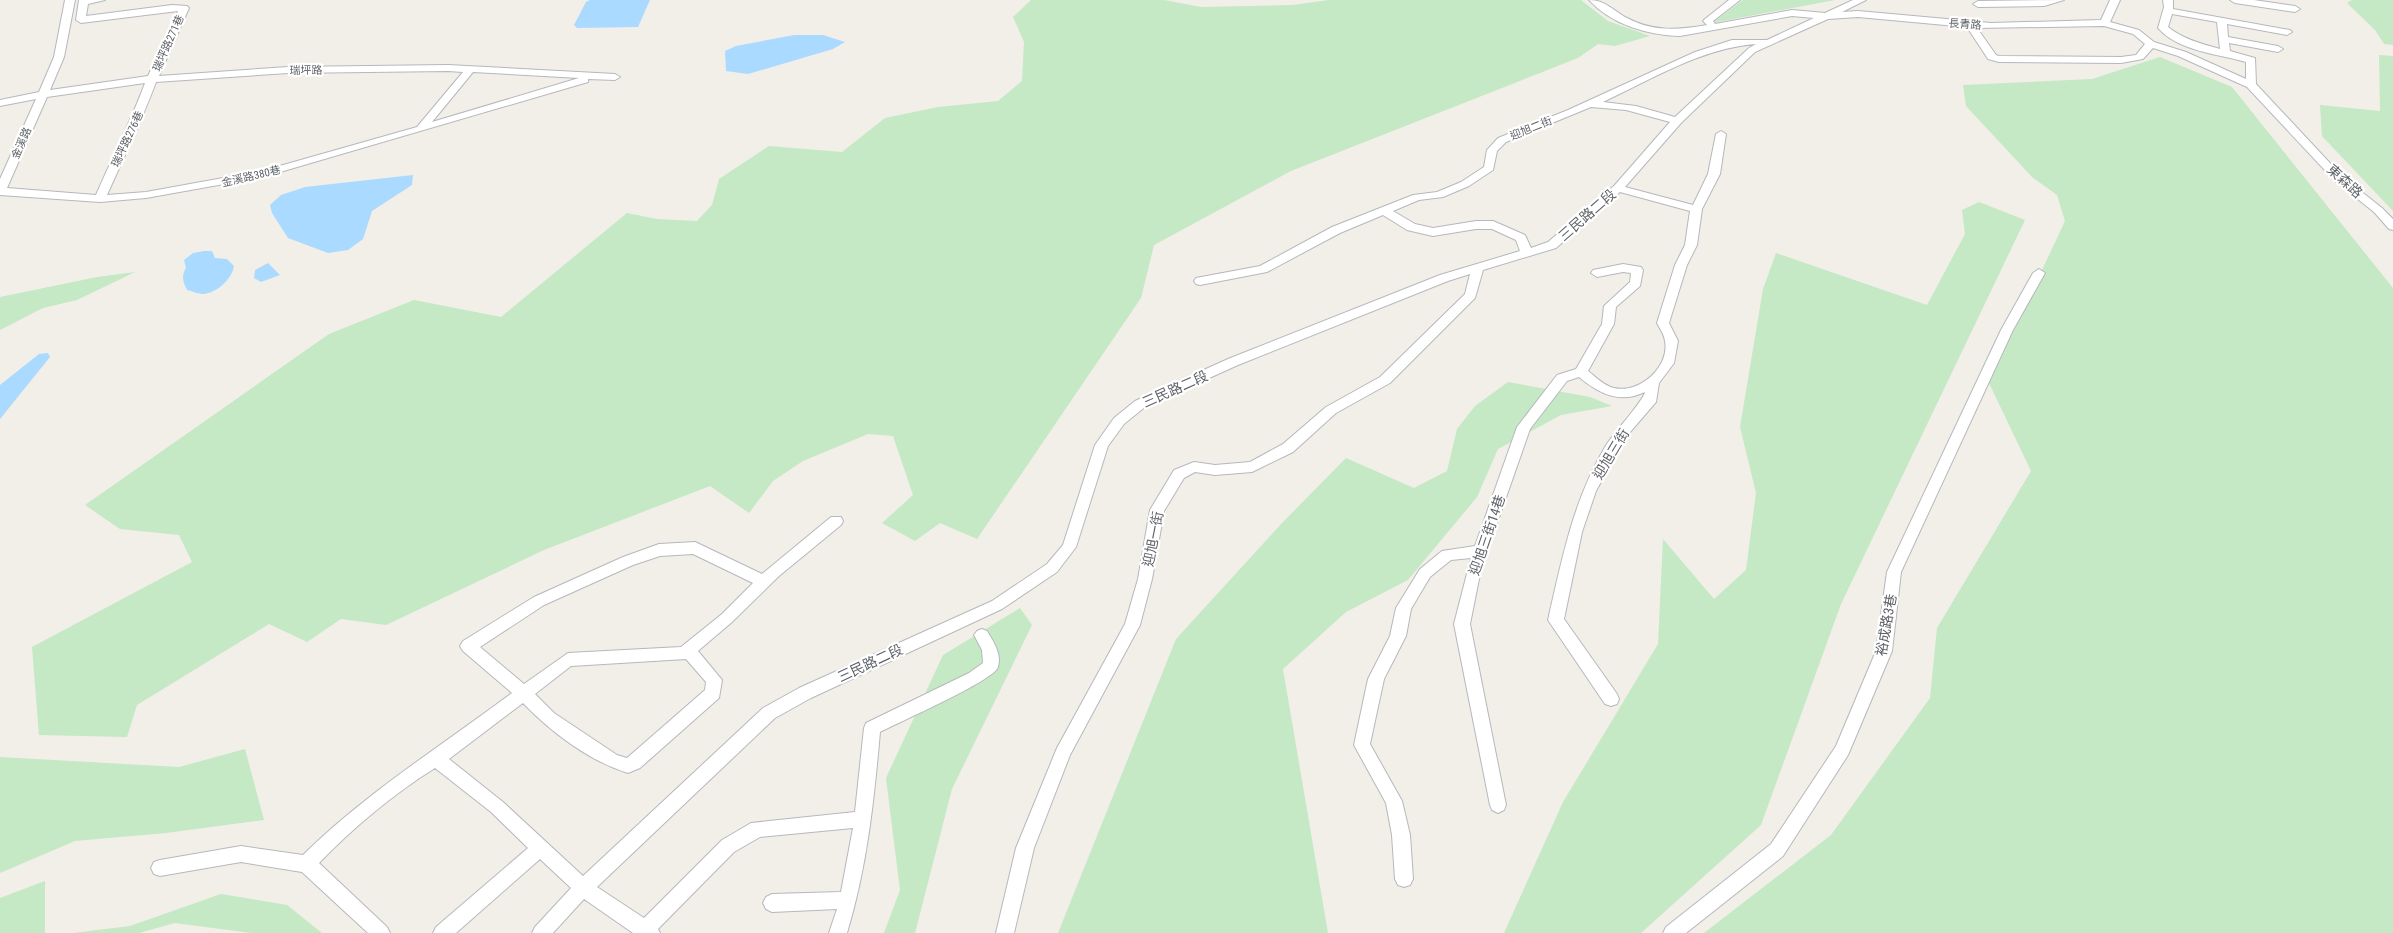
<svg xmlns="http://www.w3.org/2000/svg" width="2393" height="933" viewBox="0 0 2393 933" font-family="'Roboto Condensed','Noto Sans TC',sans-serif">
<rect width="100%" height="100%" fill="#f1efe8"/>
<g fill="#c5e8c5">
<path d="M1031 0H1164L1201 7 1293 5 1329 0H1581L1608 21 1650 36 1615 46 1598 44 1578 58 1291 171 1154 245 1141 298 977 539 940 523 915 541 882 523 913 495 893 436 868 434 803 461 773 481 749 513 710 486 544 550 386 625 341 619 307 642 269 624 137 705 127 737 39 735 32 647 192 562 179 535 120 529 85 505 329 334 414 300 501 317 627 213 657 219 697 221 712 205 719 179 769 146 842 152 885 118 938 107 998 101 1022 81 1024 42 1013 17Z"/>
<path d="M1743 0H1835L1712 23Z"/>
<path d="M2352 0H2393V45L2384 44 2375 30 2347 3Z"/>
<path d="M2379 55 2393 56V211L2322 136 2320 105 2380 111Z"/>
<path d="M2160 57 2232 87 2393 288V933H1704L1831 835 1930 698 1937 628 2031 471 1989 383 2065 221 2057 195 2032 177 1966 106 1963 85 2092 79Z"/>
<path d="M1979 202 2025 220 1841 604 1761 825 1641 933H1504L1563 802 1658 644 1663 539 1714 599 1746 570 1756 493 1740 427 1763 289 1776 253 1927 305 1965 234 1962 210Z"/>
<path d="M135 272 77 300 43 308 0 330V297L97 277Z"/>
<path d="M1508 382 1590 397 1612 406 1561 415 1498 449 1477 497 1408 580 1346 612 1283 669 1328 933H1058L1176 639 1282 523 1346 458 1414 488 1447 471 1457 429 1475 406Z"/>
<path d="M1020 608 1032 625 952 789 915 933H884L900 890 886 778 943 655Z"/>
<path d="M245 749 264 820 166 833 75 841 0 873V757L179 767Z"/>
<path d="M45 881V933H0V898Z"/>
<path d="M221 894 287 905 322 933H251L175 923 139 933H73L130 926Z"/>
</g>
<g fill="#aadaff">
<path d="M590 0H650L638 27 577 28 574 25 586 2Z"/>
<path d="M794 35H823L845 42 833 49 748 74 726 71 725 51 736 46Z"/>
<path d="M413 175 412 185 372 211 363 239 348 250 328 253 288 238 272 213 270 205 281 195 305 187Z"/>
<path d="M204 251H212L215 258 227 259 234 266C232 279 217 293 203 294 198 294 192 291 187 290 183 282 181 276 186 268L184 260 193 253Z"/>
<path d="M268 263 280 275 261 282 254 278 255 270Z"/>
<path d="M48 353 50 357 0 419V385L39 354Z"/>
</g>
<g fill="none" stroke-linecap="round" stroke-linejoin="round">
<g stroke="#b5b8bc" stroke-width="2">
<g id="minor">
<path d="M65 0H75L64 57 50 90 148 76 178 11 81 23 76 20 79 0H105L88 4 86 16 172 5 187 6 189 8 159 76 288 67 448 65 615 74 620 77 615 80 588 79V82L263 177 146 198 100 202 0 195V179L36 99 0 106V100L39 92 54 57ZM448 71 463 72 417 127 262 171 146 192 107 195C124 157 142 120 156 82L288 73ZM473 72 579 78 432 122ZM145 83C131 121 112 158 96 195L7 188 47 97Z"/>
<path d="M1589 0C1605 0 1614 11 1627 18 1653 32 1678 30 1707 25L1703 21 1705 19 1729 0H1740L1713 21 1715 24 1792 10 1825 13 1853 0H1866L1842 12 1858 11 1991 23 2101 20 2110 0H2120L2110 22 2139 30 2154 42 2186 52 2246 79V62C2218 54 2178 51 2158 28L2164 7 2163 0H2173V9L2290 30 2292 32 2287 35 2227 24 2228 37 2278 46 2283 49 2278 52 2229 43 2230 51 2255 58 2256 84 2343 177 2382 208 2393 219V230L2389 229 2374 212 2335 181 2247 87 2178 56 2153 48 2143 59 2121 63 1999 62 1988 59 1967 27 1858 17 1828 19 1755 52 1681 123 1625 187 1693 205 1708 174 1716 134 1721 131 1726 134 1720 174 1702 209 1697 245 1687 265 1669 323 1678 341 1674 363 1659 383 1656 402 1625 438 1596 491 1582 532 1564 619 1617 694 1619 699 1617 704 1611 706 1605 704 1548 620C1562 559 1573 501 1605 447 1612 435 1644 400 1645 392 1620 404 1599 394 1579 377L1567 381 1530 429 1481 569 1470 624 1506 805 1504 810 1498 813 1492 810 1490 805 1454 624 1471 558 1451 560 1430 577 1411 609 1406 636 1384 679 1370 744 1402 801 1410 835 1413 879 1410 885 1404 887 1398 885 1395 879 1392 835 1386 803 1354 745 1368 679 1390 636 1396 608 1420 569 1442 551 1475 546 1517 427 1557 375 1576 369 1602 324 1604 306 1630 282 1631 273 1623 272 1597 277 1591 273 1593 270 1623 264 1641 267 1643 270 1640 286 1616 307 1614 324 1588 371C1596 377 1604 386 1614 388 1639 394 1670 367 1665 341 1664 334 1660 329 1657 323L1675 265 1685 245 1690 211 1620 192 1556 248 1483 270 1475 298 1390 383 1336 413 1293 452 1252 472 1215 475 1195 472 1184 478 1164 511 1152 579 1140 625 1070 755 1034 848 1014 933H996L1016 848 1057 748 1125 624 1138 579 1150 510 1174 470 1194 462 1215 465 1250 462 1283 444 1326 407 1380 377 1465 294 1470 274 1448 281 1238 365 1145 407 1124 424 1108 446 1076 547 1057 572 1002 609 811 698 775 718 597 887 644 918 722 840 751 823 855 812 864 728 866 723 969 673 983 663 982 650 974 635 977 631 982 629 987 631C993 641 1002 654 998 667 995 680 897 723 880 732 874 801 867 867 847 933H829L837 909 772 912 766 909 763 903 766 897 772 894 841 892 853 828 760 837 734 852 658 929 660 933H633L584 899 553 933H532L535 927 571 888 540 859 456 933H433L436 927 528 848 491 812 435 768C392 795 354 827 319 863L387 927 390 933H368L302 872 241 862 160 876 154 874 151 868 154 862 160 860 241 846 303 855C366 793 441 746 512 693L463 651 460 646 463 641 534 597 623 557 659 544 695 542 762 574 831 517H841L843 521 841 525 779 576 732 622 698 651 722 680 719 698 640 768 628 773C589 761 551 732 523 703L449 759 503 802 583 876 763 708 799 688 992 601 1047 564 1063 545 1095 445 1114 418 1135 401 1228 359 1440 275 1520 251 1516 240 1492 229H1476L1433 236 1407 230 1383 215 1340 233 1267 272 1200 285 1196 284 1194 281 1196 278 1260 266 1332 227 1413 195 1437 192 1461 182 1484 167 1487 150 1498 138 1568 110 1695 52 1732 40H1767L1814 18 1792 16 1680 36C1648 35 1612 25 1589 0ZM2172 14 2217 22 2220 49C2202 44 2183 39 2168 27ZM2104 26 2133 34 2145 44 2136 55 2121 57 1999 56 1996 55 1977 28ZM1756 44 1749 48 1675 117 1636 106 1603 102C1652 79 1702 48 1756 44ZM1591 107 1626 110 1670 122 1614 186 1548 242 1531 248 1525 235 1493 221H1476L1433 228 1415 224 1393 211 1419 200 1443 197 1469 186 1493 170 1497 151 1506 142ZM693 554 753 583 722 614 681 647 568 653 524 684 480 647 544 605 633 565 660 556ZM686 659 706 682 705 690 627 758 617 755 554 713 535 694 571 666Z"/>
<path d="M2064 0 2044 6 1978 7 1973 4 1978 1Z"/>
<path d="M2230 0H2254L2295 6 2300 9 2295 12 2235 3Z"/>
<path d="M2039 269 2045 273 2013 330 1901 572 1892 651 1848 755 1783 856 1686 933H1663L1666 927 1771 844 1836 746 1876 651 1887 572 2001 330 2033 273Z"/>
</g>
</g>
<use href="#minor" fill="#fff" fill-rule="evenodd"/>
</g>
<g text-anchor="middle" stroke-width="4.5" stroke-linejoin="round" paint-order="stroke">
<g font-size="11" fill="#5f6368" stroke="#fff">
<text transform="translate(1965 24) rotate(4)" y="4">長青路</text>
<text transform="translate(168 43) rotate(-66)" y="4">瑞坪路271巷</text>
<text transform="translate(306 70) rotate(-1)" y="4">瑞坪路</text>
<text transform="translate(1531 128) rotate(-22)" y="4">迎旭二街</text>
<text transform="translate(127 139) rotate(-65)" y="4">瑞坪路276巷</text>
<text transform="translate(21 143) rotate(-66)" y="4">金溪路</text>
<text transform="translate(251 176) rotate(-13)" y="4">金溪路380巷</text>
</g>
<g font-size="14" fill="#5f6368" stroke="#fff">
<text transform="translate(2345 181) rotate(42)" y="5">東森路</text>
<text transform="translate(1587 215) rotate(-41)" y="5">三民路二段</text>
<text transform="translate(1175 389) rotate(-24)" y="5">三民路二段</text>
<text transform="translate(1611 454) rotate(-59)" y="5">迎旭三街</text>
<text transform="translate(1487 535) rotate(-71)" y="5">迎旭三街14巷</text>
<text transform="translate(1153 539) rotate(-79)" y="5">迎旭一街</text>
<text transform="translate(1886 625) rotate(-80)" y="5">裕成路3巷</text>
<text transform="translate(870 663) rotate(-25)" y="5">三民路二段</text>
</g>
</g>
</svg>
